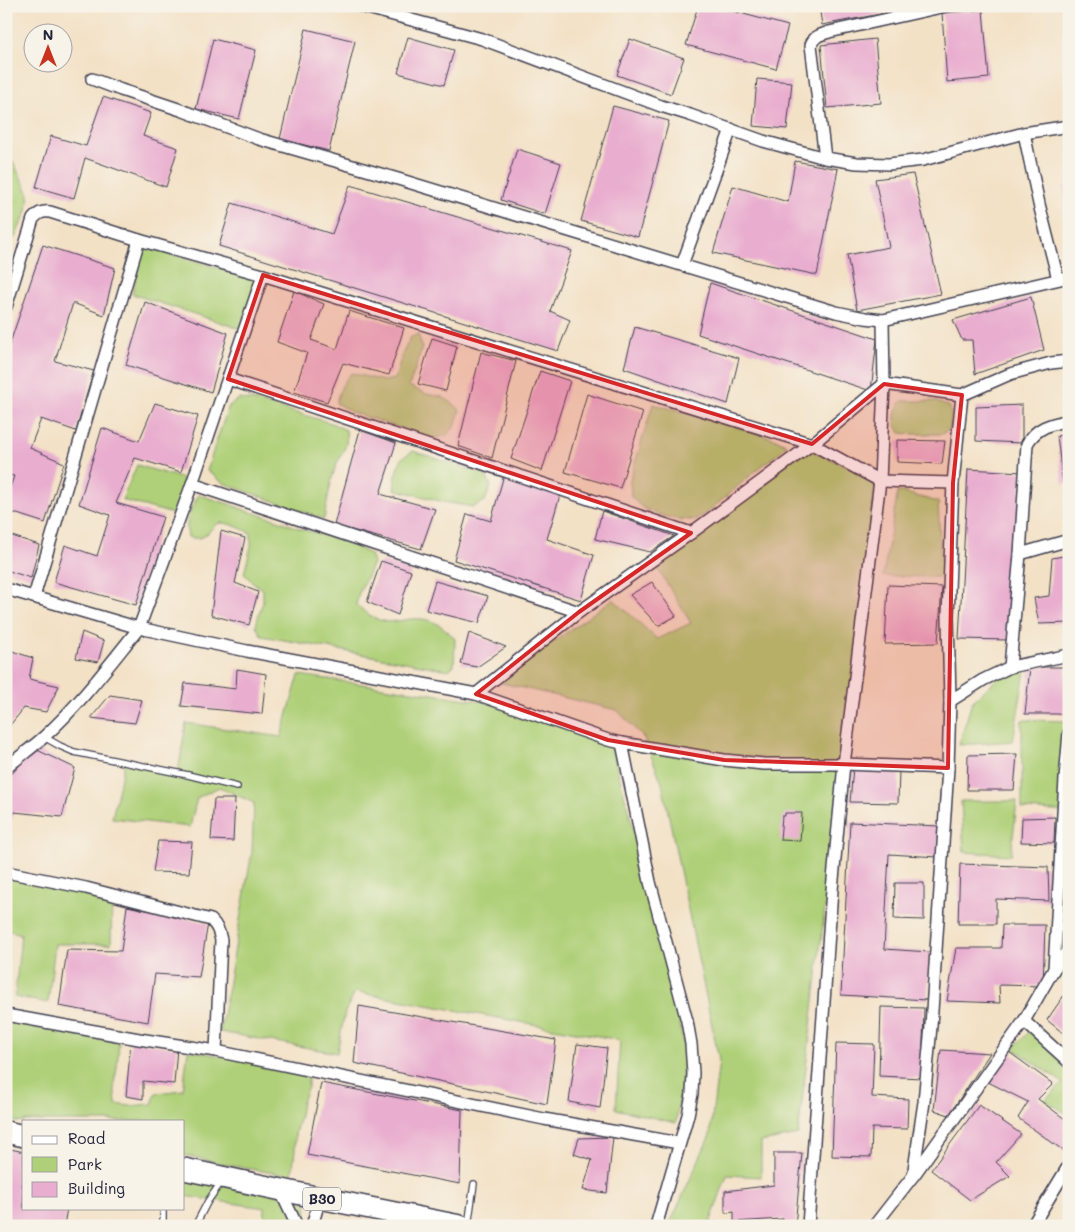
<svg xmlns="http://www.w3.org/2000/svg" width="1075" height="1232" viewBox="0 0 1075 1232" font-family="Mali,sans-serif">
<rect width="100%" height="100%" fill="#f7f3e8"/>
<filter id="ink" filterUnits="userSpaceOnUse"><feTurbulence type="fractalNoise" baseFrequency=".02" numOctaves="2"/><feDisplacementMap in="SourceGraphic" scale="10" xChannelSelector="R" yChannelSelector="G"/><feConvolveMatrix kernelMatrix="1 2 1 2 8 2 1 2 1" color-interpolation-filters="sRGB"/></filter>
<filter id="wash" filterUnits="userSpaceOnUse"><feTurbulence type="fractalNoise" baseFrequency=".0096" numOctaves="4" result="noise"/><feDisplacementMap in="SourceGraphic" scale="20" xChannelSelector="R" yChannelSelector="G"/><feGaussianBlur stdDeviation="1.12" result="paint"/><feColorMatrix in="noise" values="0 0 0 0 0 0 0 0 0 0 0 0 0 0 0 0 0 1.4 0 .05"/><feComposite in="paint" operator="in"/></filter>
<g filter="url(#wash)">
<rect width="100%" height="100%" fill="#f3e1c6"/>
<g fill="#afd078" stroke="#68795a">
<path d="M6 157 13 162 29 194 27 211 15 237 6 246Z"/>
<path d="M143 246 257 279 241 329 132 294Z"/>
<path d="M418 334 422 347 415 370 409 386 426 394 442 397 454 404 460 410 455 426 447 435 434 439 351 412 336 403C339 391 343 382 351 373L384 381 395 379 402 355 410 338Z"/>
<path d="M239 399 256 401 331 423 346 430C349 448 341 452 335 468 330 484 327 502 324 519L223 483 207 471 216 442 229 406Z"/>
<path d="M902 401H934L950 407 951 417 950 429 942 434H914L900 433C893 421 893 413 902 401Z"/>
<path d="M653 404 701 416 776 439 787 445 779 453 759 468 709 511 694 520 676 519 660 515 643 508 631 497 630 480Z"/>
<path d="M806 448 876 479 798 1135 761 1142V1177L727 1175 710 1223 721 1226H669L710 1135 719 1060 662 783 644 738 617 710 498 682 613 599 657 639 691 623 656 566Z"/>
<path d="M413 451 485 474 491 486 485 501 473 507 444 502 394 489 397 469 402 458Z"/>
<path d="M137 465 187 480 177 515 122 500Z"/>
<path d="M898 491 938 502 942 577 883 576Z"/>
<path d="M199 495 229 504 247 511 275 519 298 528 337 539 354 546 370 554 373 563 359 593 356 605C364 611 373 619 383 621 392 623 401 620 411 619 430 617 443 625 455 639L454 665 449 670 262 636 256 626 259 613 263 602V589L255 584 244 574 251 546V533C244 530 228 522 221 523 208 524 211 543 188 537 184 521 191 508 199 495Z"/>
<path d="M1026 665 1013 741 959 745 972 702 1000 676Z"/>
<path d="M299 675 488 702 610 742 651 895 686 1054 676 1123 616 1109 620 1040 355 992 345 1012 337 1053 220 1032 252 852 254 803 219 787 197 798 190 827 112 818 125 760 178 773 186 723 281 737Z"/>
<path d="M1022 720 1069 721V812L1022 809Z"/>
<path d="M961 801H1017L1011 855 964 852Z"/>
<path d="M6 875 112 895 111 944H55L48 1003 15 997 21 934 6 930Z"/>
<path d="M6 1019 88 1034 119 1043 117 1068 114 1083 116 1104 130 1106 152 1104 156 1093 183 1090 188 1050 299 1071 308 1077V1087L302 1101 300 1115 295 1134V1149L292 1176 233 1166 184 1155V1121H24V1123L6 1120Z"/>
<path d="M1030 1031 1069 1068V1115L1045 1100 1063 1083 1013 1048Z"/>
<path d="M184 1173 307 1202 306 1226H264L265 1208 184 1196Z"/>
</g>
<g id="blocks">
<g fill="#e9adcf">
<path d="M698 6H714L788 26 776 69 686 45Z"/>
<path d="M819 6H918V7L822 25Z"/>
<path d="M983 10 989 78 947 82 942 13Z"/>
<path d="M306 29 355 41 329 151 280 139Z"/>
<path d="M408 37 454 50 444 85 398 73Z"/>
<path d="M213 39 256 50 239 119 196 109Z"/>
<path d="M630 39 684 58 671 94 617 75Z"/>
<path d="M875 39 881 103 827 108 821 45Z"/>
<path d="M757 79 792 82 787 129 753 126Z"/>
<path d="M103 97 151 113 143 136 178 148 166 187 85 158 74 198 36 187 51 136 86 146Z"/>
<path d="M613 106 669 121 638 237 581 221Z"/>
<path d="M517 149 561 163 545 214 501 200Z"/>
<path d="M795 161 838 169 817 275 713 253 733 186 788 202Z"/>
<path d="M913 174 941 294 857 310 847 255 889 247 875 179Z"/>
<path d="M350 185 572 251 550 311 570 320 558 351 219 246 232 203 332 234Z"/>
<path d="M1064 186H1069V225H1067Z"/>
<path d="M43 245 115 268 104 315 73 303 55 361 94 371 76 431 41 419 30 448 64 463 45 523 11 512 7 525 6 499 14 476 6 474V355Z"/>
<path d="M710 283 877 339 871 391 698 334Z"/>
<path d="M294 291 324 304 311 340 337 349 349 311 404 328 389 375 343 363 327 402 294 392 307 353 277 342Z"/>
<path d="M1031 297 1044 350 975 374 972 340H962L953 320Z"/>
<path d="M145 302 228 333 211 392 126 365Z"/>
<path d="M635 327 739 358 728 404 624 368Z"/>
<path d="M432 338 457 346 446 391 418 384Z"/>
<path d="M481 352 516 361 492 458 458 446Z"/>
<path d="M540 371 570 381 542 471 511 459Z"/>
<path d="M587 394 643 412 620 488 565 472Z"/>
<path d="M155 403 198 416 181 472 135 458 116 503 163 517 136 605 54 582 65 545 97 556 110 515 79 504 102 428 139 441Z"/>
<path d="M1022 405V443L976 441V407Z"/>
<path d="M360 430 396 443 380 494 435 509 421 549 334 525Z"/>
<path d="M1069 433V482L1063 484 1057 436Z"/>
<path d="M897 440 945 441 942 464 897 462Z"/>
<path d="M968 469 1022 472 1009 640 959 639Z"/>
<path d="M504 475 561 492 547 539 594 555 581 600 454 560 467 514 491 521Z"/>
<path d="M602 511 674 536 650 552 595 539Z"/>
<path d="M221 531 245 538 235 583 258 592 249 625 211 615Z"/>
<path d="M6 534 39 545 31 578 6 570Z"/>
<path d="M1069 555V594L1066 596 1069 623 1039 624 1034 598 1049 596 1052 558Z"/>
<path d="M381 561 411 571 398 615 367 602Z"/>
<path d="M435 581 488 596 479 623 426 610Z"/>
<path d="M652 582 676 616 658 626 630 595Z"/>
<path d="M888 585 942 587 938 643 885 644Z"/>
<path d="M82 632 104 641 98 662 76 658Z"/>
<path d="M469 633 506 647 477 667 461 664Z"/>
<path d="M6 649 33 658 29 679 59 686 46 712 24 708 6 730Z"/>
<path d="M1030 667H1066L1065 714H1025Z"/>
<path d="M237 669 266 674 262 714 181 706 185 683 236 689Z"/>
<path d="M110 695 142 700 135 723 91 718Z"/>
<path d="M35 749 75 768 62 817 14 812 6 841V780Z"/>
<path d="M1017 754 1014 790H967L968 755Z"/>
<path d="M853 767 899 771 898 803 850 802Z"/>
<path d="M214 799H235L233 841 211 840Z"/>
<path d="M785 813H802L800 841 780 840 782 816H785Z"/>
<path d="M1055 817 1054 843 1021 842 1022 818Z"/>
<path d="M850 822 939 826 938 857 889 854 884 949 930 952 927 1000 841 995Z"/>
<path d="M158 841 192 842 189 873 153 872Z"/>
<path d="M960 864 1048 867 1049 901 996 899V924H958Z"/>
<path d="M895 883H924V920L894 919Z"/>
<path d="M127 906 208 923 199 977 155 974 148 1022 59 1006 67 950 121 951Z"/>
<path d="M1002 925H1045L1043 986 999 985 1000 1003 947 1001 956 948H1001Z"/>
<path d="M1069 988V1038L1047 1020Z"/>
<path d="M359 1006 556 1040 547 1104 354 1063Z"/>
<path d="M881 1007 924 1008 922 1078 879 1076Z"/>
<path d="M131 1041 177 1048 174 1084 143 1081V1099L126 1096Z"/>
<path d="M836 1043 874 1044 872 1097 908 1099 907 1129 872 1128 871 1157 832 1156Z"/>
<path d="M577 1044 607 1048 600 1108 569 1102Z"/>
<path d="M941 1050 990 1053 949 1115 934 1110Z"/>
<path d="M1009 1052 1053 1084 1038 1099 1069 1122V1143L1064 1151 1018 1118 1028 1102 988 1082Z"/>
<path d="M321 1083 462 1110 460 1184 307 1155Z"/>
<path d="M979 1105 1021 1134 996 1162 1010 1176 970 1200 931 1170Z"/>
<path d="M613 1137 607 1193 583 1190 592 1160 574 1154 579 1138Z"/>
<path d="M6 1148 24 1152V1180L22 1186H24V1208H67L64 1226H6Z"/>
<path d="M774 1153H802L795 1226H783V1219L734 1222V1212L725 1213V1191L774 1185Z"/>
</g>
</g>
</g>
<g filter="url(#ink)">
<use href="#blocks" fill-opacity="0" stroke="#413f50" stroke-width="1"/>
<g fill="none" stroke-linecap="round" stroke-linejoin="round">
<g stroke="#413f50" stroke-width="8">
<g id="lane">
<path d="M44 737 60 746 74 752 188 775 237 787"/>
<path d="M163 1226V1208"/>
<path d="M195 1226 208 1201 222 1181"/>
<path d="M468 1226 474 1184"/>
</g>
</g>
<g stroke="#413f50" stroke-width="14">
<g id="street">
<path d="M360 6 482 39 661 106 690 115 763 141 825 158 857 163 889 164 923 160 1005 138 1024 133 1069 126"/>
<path d="M92 79 121 90 181 110 259 139 398 179 836 312 865 318 883 320 1069 277"/>
<path d="M1024 133 1039 204 1058 279"/>
<path d="M825 158 811 45C814 36 820 35 829 32L946 6"/>
<path d="M682 265 731 129"/>
<path d="M6 307 33 219C38 213 42 211 50 212L139 240 263 275"/>
<path d="M228 379 691 533"/>
<path d="M192 484 579 612"/>
<path d="M1020 554 1069 540"/>
<path d="M6 589 139 628 192 484 263 275 812 444 880 481 953 483"/>
<path d="M34 597 139 240"/>
<path d="M1010 667 1020 554 1027 444C1036 427 1051 424 1069 420"/>
<path d="M476 694 579 612 691 533 812 444 884 384 962 395"/>
<path d="M950 701 983 680 1010 667 1069 655"/>
<path d="M622 743 650 882 687 1021 691 1044 693 1073 692 1094 688 1115 656 1226"/>
<path d="M6 768C19 757 33 747 45 736 80 704 109 665 139 628L247 651 476 694 608 740 622 743 724 760 764 764H844L948 768"/>
<path d="M6 872 86 888 211 920C217 926 219 931 221 940L216 1051"/>
<path d="M1054 969 1065 779 1069 733"/>
<path d="M6 1015 139 1039 216 1051 544 1119 679 1143"/>
<path d="M1024 1021 1069 1062"/>
<path d="M914 1175 1024 1021 1054 969 1069 949"/>
<path d="M280 1190 297 1226"/>
<path d="M312 1226 320 1198"/>
<path d="M808 1226 832 890 844 764 880 481 884 384 883 320"/>
<path d="M874 1226 913 1176 924 1102 931 1026 948 768 950 701 948 617 953 483 962 395 1010 374 1051 363 1069 361"/>
<path d="M1032 1226 1069 1165"/>
</g>
</g>
<g stroke="#413f50" stroke-width="24">
<g id="highway">
<path d="M6 1132 24 1136"/>
<path d="M184 1169 320 1198 460 1226"/>
</g>
</g>
<use href="#lane" stroke="#fff" stroke-width="5.5"/>
<use href="#street" stroke="#fff" stroke-width="11"/>
<use href="#highway" stroke="#fff" stroke-width="21"/>
</g>
</g>
<path fill="#d62828" fill-opacity="0.2" stroke="#d62828" stroke-width="4" stroke-linejoin="round" d="M263 275 812 444 884 384 962 395 953 483 948 768 724 760 608 740 476 694 579 612 691 533 228 379Z"/>
<g text-anchor="middle" stroke-width="4" stroke-linejoin="round" paint-order="stroke">
<rect fill="#f7f3e8" stroke="#62616f" stroke-width="1" x="303" y="1187.5" width="38" height="23" rx="4"/>
<g font-size="14" font-weight="bold" fill="#22223b">
<text x="322" y="1204">B30</text>
</g>
</g>
<rect width="1075" height="1232" fill="none" stroke="#f7f3e8" stroke-width="25"/>
<rect x="22" y="1120" width="162" height="90" fill="#f7f3e8" stroke="#a29fa3"/>
<rect x="32" y="1136" width="25" height="8" fill="#ffffff" stroke="#a29fa3"/>
<text x="68" y="1144" font-size="15" fill="#22223b">Road</text>
<rect x="32" y="1157" width="25" height="15" fill="#afd078" stroke="#a29fa3"/>
<text x="68" y="1170" font-size="15" fill="#22223b">Park</text>
<rect x="32" y="1182" width="25" height="15" fill="#e9adcf" stroke="#a29fa3"/>
<text x="68" y="1194" font-size="15" fill="#22223b">Building</text>
<g transform="translate(48 48)"><circle r="24" fill="#f7f3e8" stroke="#a29fa3"/>
<path d="M0-4L9 19L0 12L-9 19Z" fill="#c8321e"/>
<text y="-8" font-size="14" font-weight="bold" text-anchor="middle" fill="#22223b">N</text>
</g>
</svg>
